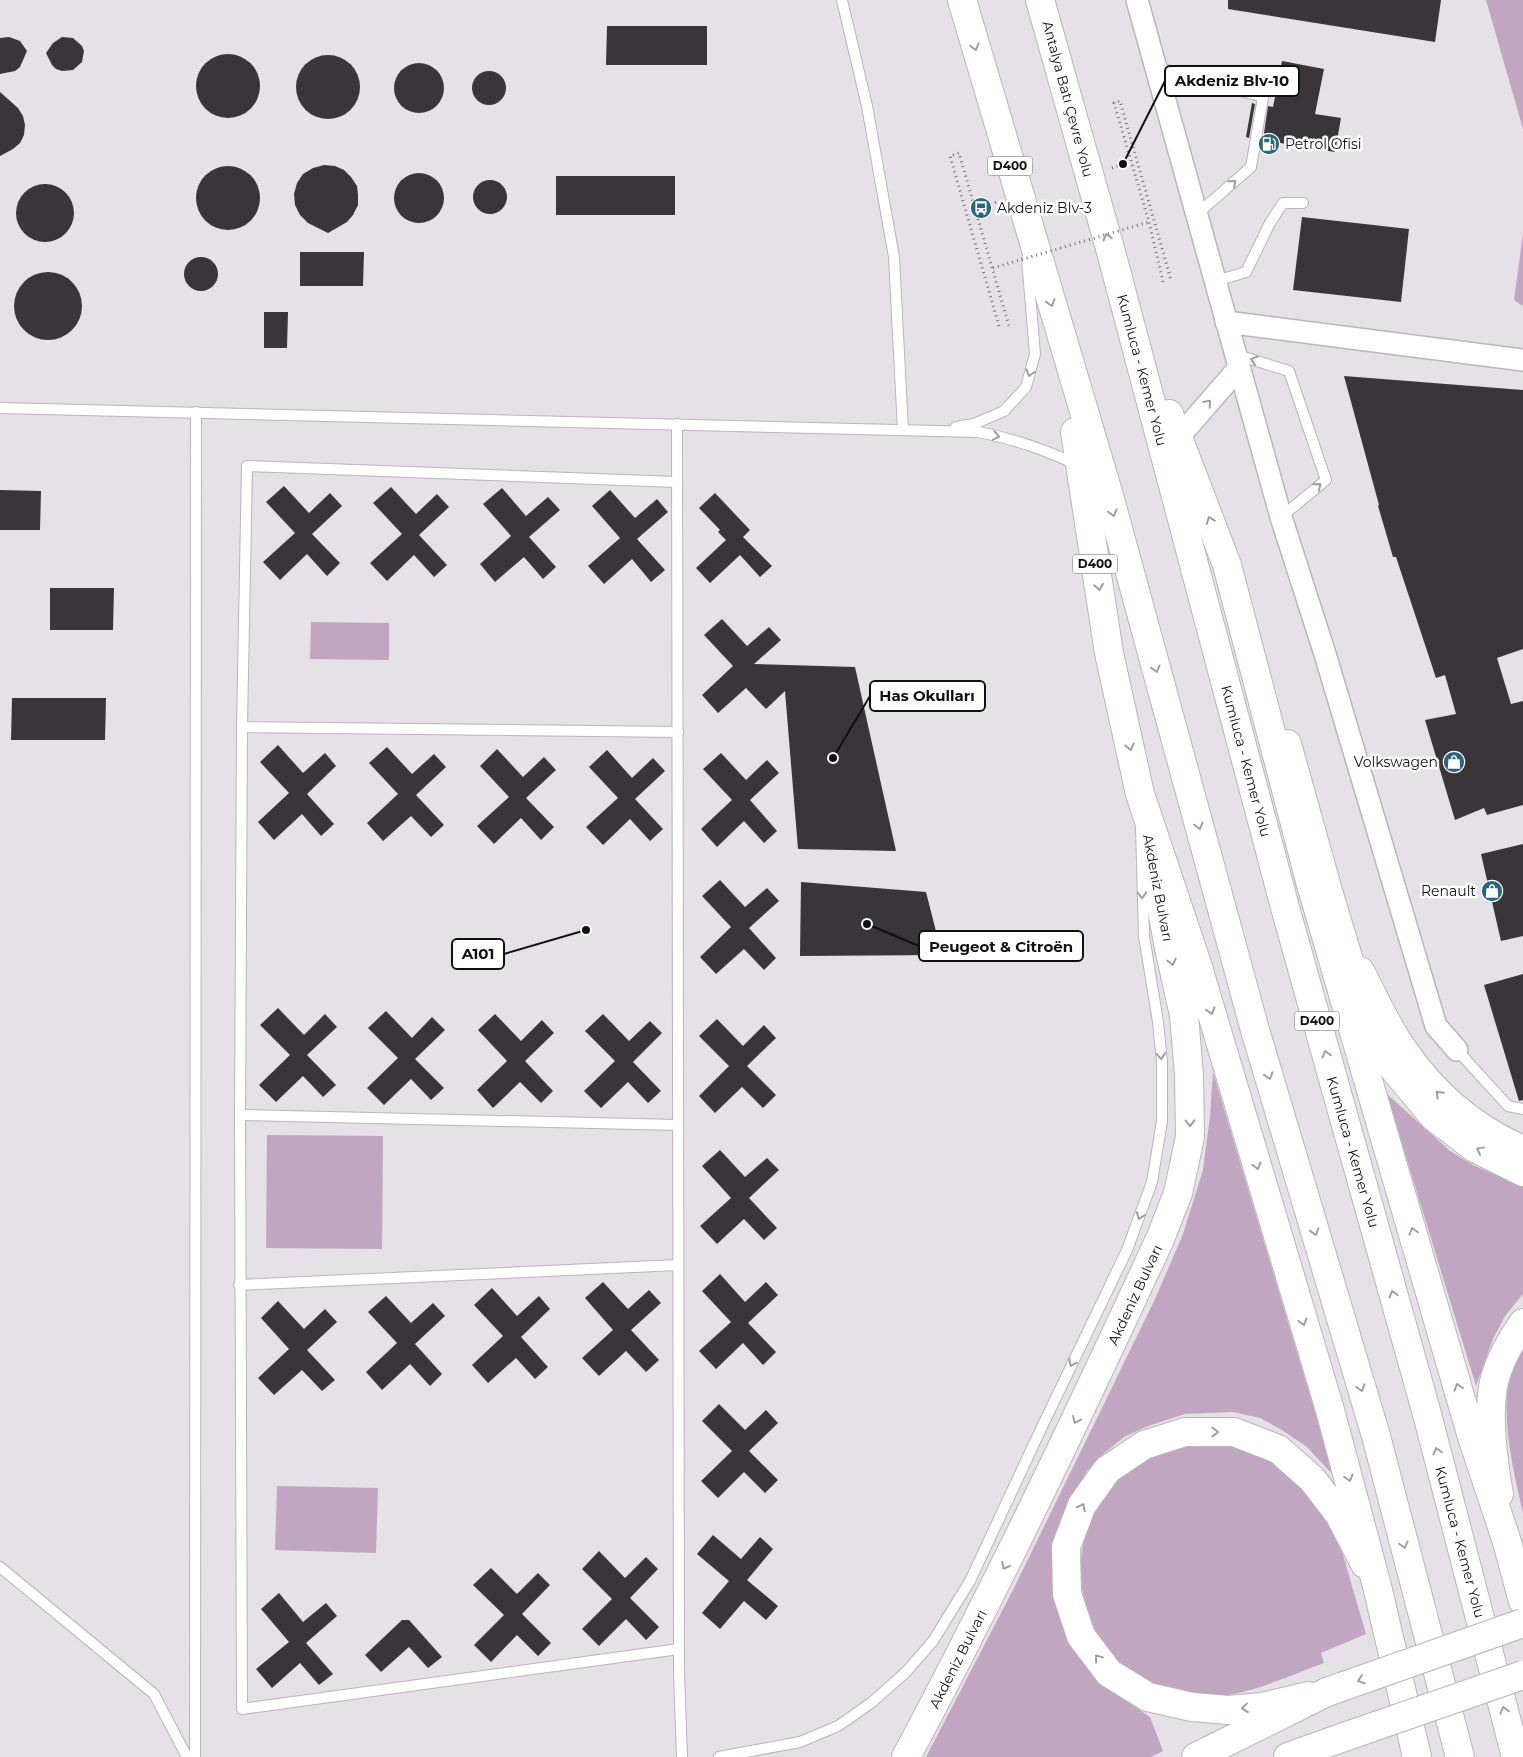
<svg xmlns="http://www.w3.org/2000/svg" width="1523" height="1757" viewBox="0 0 1523 1757" font-family="Montserrat,sans-serif">
<rect width="100%" height="100%" fill="#e6e1e6"/>
<g fill="#c0a6c1">
<path d="M1486 0H1523V129Z"/>
<path d="M1523 233V306L1514 300Z"/>
<path d="M311 622 389 623V660L310 659Z"/>
<path d="M1213 1072 1334 1476 1307 1447 1282 1430 1260 1418 1233 1412 1185 1414 1148 1426 1124 1437 1103 1454 1087 1471 1071 1500 1056 1591 1061 1623 1074 1651 1091 1673 1116 1694 1150 1717 1163 1751 1151 1757H926L1013 1590 1101 1410 1156 1297 1183 1234 1203 1170 1210 1116Z"/>
<path d="M1387 1094 1450 1151 1473 1165 1523 1187V1294L1505 1316 1493 1339 1476 1386Z"/>
<path d="M267 1135 383 1136 382 1249 266 1248Z"/>
<path d="M1523 1347V1513C1514 1473 1504 1432 1507 1391 1508 1378 1517 1358 1523 1347Z"/>
<path d="M1202 1443 1231 1445 1259 1453 1284 1468 1334 1524 1366 1634 1321 1653 1324 1663C1284 1678 1240 1699 1197 1697 1186 1696 1174 1691 1164 1687 1158 1686 1151 1685 1146 1682 1135 1677 1125 1667 1116 1659 1068 1607 1068 1524 1123 1476 1146 1455 1172 1448 1202 1443Z"/>
<path d="M277 1486 378 1488 376 1553 275 1550Z"/>
</g>
<g fill="#393539">
<path d="M1228 0H1441L1435 42 1228 9Z"/>
<path d="M607 26H707V65H606Z"/>
<path d="M9 37 20 41 27 51 20 67 15 71 0 74V38Z"/>
<path d="M62 37 73 38 82 46 84 51 82 62 73 70 62 71 56 69 52 65 46 53 53 43Z"/>
<circle cx="228" cy="86" r="32"/>
<circle cx="328" cy="87" r="32"/>
<path d="M1282 61 1324 69 1315 114 1341 118 1335 152 1263 140 1268 106 1273 107Z"/>
<circle cx="419" cy="88" r="25"/>
<circle cx="489" cy="88" r="17"/>
<path d="M0 92 18 108 23 116 25 125 24 135 20 143 13 149 0 156Z"/>
<path d="M1252 103 1255 104 1249 138 1246 137Z"/>
<path d="M324 165 335 166 344 170 351 177 357 186 358 195V205L353 215 347 222 328 233 308 223 300 215 295 205 294 194 297 183 303 174 313 168Z"/>
<circle cx="228" cy="198" r="32"/>
<circle cx="419" cy="198" r="25"/>
<rect x="556" y="176" width="119" height="39"/>
<circle cx="490" cy="197" r="17"/>
<circle cx="45" cy="213" r="29"/>
<path d="M1302 217 1409 229 1401 302 1293 290Z"/>
<path d="M300 252H364L363 286H300Z"/>
<circle cx="201" cy="274" r="17"/>
<circle cx="48" cy="306" r="34"/>
<path d="M264 312H288L287 348H264Z"/>
<path d="M1344 376 1523 390V649L1497 658 1511 704 1523 701V805L1487 815 1484 808 1455 820 1425 720 1456 714 1445 675 1436 678 1396 557H1393L1378 506 1379 505Z"/>
<path d="M284 486 309 513 330 493 342 506 312 534 340 563 327 576 307 554 280 580 263 562 295 533 266 502Z"/>
<path d="M391 487 416 514 437 494 449 507 419 535 447 565 434 577 414 555 387 581 370 563 402 534 373 503Z"/>
<path d="M502 488 526 516 548 497 560 510 529 537 556 567 543 579 524 557 495 582 480 564 511 536 483 504Z"/>
<path d="M0 490 41 491 40 530H0Z"/>
<path d="M610 490 635 518 657 499 668 512 637 539 665 570 651 582 632 559 604 584 588 566 620 538 592 506Z"/>
<path d="M715 493 750 530 743 537 772 566 760 577 740 555 710 583 696 568 726 540 718 532 720 530 699 508Z"/>
<path d="M50 588H114L113 630H50Z"/>
<path d="M722 619 747 646 769 627 781 640 754 664 855 667 896 851 798 849 785 691 766 709 746 688 718 713 702 695 733 666 704 635Z"/>
<path d="M12 698H106L105 740H11Z"/>
<path d="M278 745 303 773 325 753 336 766 307 794 334 824 321 836 302 814 274 840 258 822 289 793 260 762Z"/>
<path d="M387 747 412 774 434 754 446 767 416 795 444 825 431 837 411 816 383 841 367 823 398 794 369 763Z"/>
<path d="M497 749 523 777 544 757 556 770 526 798 554 827 541 840 521 818 494 844 477 826 509 797 480 766Z"/>
<path d="M607 750 632 778 653 758 665 771 635 799 663 829 650 841 630 819 603 845 586 827 618 798 589 767Z"/>
<path d="M721 753 746 780 767 760 779 773 750 800 777 831 764 843 744 821 717 847 701 829 732 800 703 769Z"/>
<path d="M1523 844V936L1501 941 1481 854Z"/>
<path d="M720 880 745 907 767 888 779 901 749 928 776 958 764 970 744 949 716 974 700 957 731 927 702 896Z"/>
<path d="M801 882 926 892 942 955 800 956Z"/>
<path d="M1523 974V1100L1519 1101 1484 985Z"/>
<path d="M278 1008 304 1035 325 1014 337 1027 307 1055 336 1085 323 1097 303 1076 276 1102 259 1085 290 1055 260 1025Z"/>
<path d="M386 1011 412 1038 432 1017 445 1030 415 1059 444 1088 431 1100 411 1079 384 1105 367 1088 398 1058 368 1028Z"/>
<path d="M495 1014 521 1041 542 1020 554 1033 525 1061 553 1091 541 1103 520 1082 493 1108 477 1090 507 1061 478 1030Z"/>
<path d="M603 1014 629 1041 650 1021 662 1033 633 1062 661 1091 648 1103 628 1082 601 1108 584 1091 615 1061 585 1031Z"/>
<path d="M717 1019 743 1046 764 1025 776 1038 747 1066 776 1095 763 1108 742 1087 715 1113 699 1096 729 1066 699 1036Z"/>
<path d="M720 1150 745 1177 767 1158 779 1170 749 1198 777 1228 764 1240 744 1219 717 1244 700 1226 731 1198 702 1166Z"/>
<path d="M720 1274 745 1302 766 1282 778 1295 748 1323 776 1352 763 1365 743 1343 716 1369 699 1351 731 1322 702 1291Z"/>
<path d="M603 1282 628 1309 649 1290 661 1303 631 1330 659 1360 646 1372 626 1351 599 1376 582 1358 613 1330 585 1298Z"/>
<path d="M492 1288 517 1316 539 1296 550 1309 521 1337 548 1367 535 1379 516 1358 488 1383 472 1365 503 1336 474 1305Z"/>
<path d="M386 1296 411 1323 433 1303 445 1316 415 1344 442 1374 430 1386 410 1364 382 1390 366 1372 397 1343 368 1312Z"/>
<path d="M278 1301 304 1329 325 1309 337 1322 307 1350 335 1380 322 1391 302 1370 274 1395 258 1378 289 1349 261 1318Z"/>
<path d="M719 1404 745 1430 766 1410 778 1423 749 1451 778 1480 765 1493 744 1472 718 1498 701 1481 732 1451 702 1421Z"/>
<path d="M713 1535 741 1559 760 1537 773 1549 747 1580 778 1606 766 1620 744 1601 720 1629 702 1613 729 1581 697 1554Z"/>
<path d="M599 1551 625 1578 646 1557 658 1569 630 1598 659 1627 646 1640 626 1619 599 1646 582 1629 612 1599 582 1569Z"/>
<path d="M491 1568 517 1594 538 1573 550 1585 522 1614 551 1643 538 1656 517 1635 491 1662 474 1645 504 1615 473 1585Z"/>
<path d="M279 1593 303 1622 326 1603 337 1616 306 1643 333 1674 319 1685 300 1663 272 1688 256 1669 289 1642 261 1609Z"/>
<path d="M402 1620H409L442 1657 428 1668 409 1647 381 1672 365 1655Z"/>
</g>
<g fill="none" stroke-linecap="round" stroke-linejoin="round">
<g stroke="#bab5ba" stroke-width="12">
<g id="lane">
<path d="M842 0 867 106 894 257 903 430"/>
<path d="M1156 67 1263 97 1251 167 1196 215"/>
<path d="M1216 281 1246 272 1270 223 1283 203H1303"/>
<path d="M1237 355 1289 371 1326 480 1281 517"/>
<path d="M0 408 979 432C1017 440 1043 449 1078 465"/>
<path d="M677 424 679 1673 682 1757"/>
<path d="M956 427 974 424 1004 411 1026 387 1035 354 1027 259"/>
<path d="M677 482 247 466 242 727 240 1115 242 1709 679 1649"/>
<path d="M242 727 678 732"/>
<path d="M1457 1050 1508 1106 1523 1109"/>
<path d="M240 1115 678 1125"/>
<path d="M239 1285 678 1265"/>
<path d="M0 1567 154 1694 187 1757"/>
<path d="M195 1757 196 412"/>
<path d="M719 1757 800 1742 838 1726 871 1703 906 1672 933 1641 970 1581 1040 1431 1127 1250 1152 1182 1162 1121V1062L1158 1022 1144 936 1141 827"/>
</g>
</g>
<g stroke="#bab5ba" stroke-width="24">
<g id="street">
<path d="M1137 0 1281 517 1325 654 1436 1026 1457 1050"/>
<path d="M1226 322 1523 360"/>
<path d="M1178 438 1238 369"/>
</g>
</g>
<g stroke="#bab5ba" stroke-width="30">
<g id="secondary">
<path d="M1360 971C1374 997 1385 1024 1402 1048 1433 1094 1472 1128 1523 1150"/>
<path d="M1308 1696 1262 1707 1229 1710 1192 1707 1148 1697 1109 1673 1081 1636 1067 1594 1066 1547 1082 1505 1107 1470 1144 1445 1185 1432H1234L1278 1449 1312 1479 1339 1514 1365 1564"/>
<path d="M1288 1757 1347 1736"/>
</g>
</g>
<g stroke="#bab5ba" stroke-width="30">
<g id="primary">
<path d="M1287 744 1328 891 1364 1010 1378 1042 1394 1069 1434 1117 1475 1148 1523 1172"/>
<path d="M1499 1494C1493 1460 1486 1411 1495 1378 1501 1357 1511 1340 1523 1323"/>
<path d="M906 1757C997 1587 1079 1414 1160 1239L1178 1193 1190 1137 1189 1075 1184 1015 1169 948 1152 857"/>
<path d="M1196 1757 1327 1692"/>
</g>
</g>
<g stroke="#bab5ba" stroke-width="30">
<g id="highway">
<path d="M962 0 1108 492 1255 1030 1376 1436 1460 1757"/>
<path d="M1040 0 1111 252 1286 911 1427 1414 1516 1757"/>
<path d="M1169 414 1227 565 1310 881 1472 1437 1507 1542 1523 1601"/>
<path d="M1075 432 1109 653 1140 794 1197 964 1330 1410 1377 1586 1417 1757"/>
</g>
</g>
<g stroke="#737073" stroke-width="3" stroke-dasharray="1 4" stroke-linecap="butt">
<path d="M1112 168 1123 164"/>
<path d="M981 208 999 201"/>
<path d="M1163 282 1149 222 1114 103 1120 101 1171 280"/>
<path d="M999 326 950 156 959 153 1009 326"/>
</g>
<use href="#lane" stroke="#fff" stroke-width="10"/>
<use href="#street" stroke="#fff" stroke-width="21"/>
<use href="#secondary" stroke="#fff" stroke-width="28"/>
<use href="#primary" stroke="#fff" stroke-width="28"/>
<use href="#highway" stroke="#fff" stroke-width="28"/>
<g stroke="#bab5ba" stroke-width="30" stroke-linecap="butt">
<path id="secondary-bridge" d="M1347 1736 1523 1675"/>
</g>
<g stroke="#bab5ba" stroke-width="30" stroke-linecap="butt">
<path id="primary-bridge" d="M1327 1692 1523 1623"/>
</g>
<path stroke="#737073" stroke-width="3" stroke-dasharray="1 4" stroke-linecap="butt" d="M993 268 1149 222"/>
<use href="#secondary-bridge" stroke="#fff" stroke-width="28"/>
<use href="#primary-bridge" stroke="#fff" stroke-width="28"/>
</g>
<defs><path id="oneway-chevron" d="M-2-3.5L2.5 0L-2 3.5" fill="none" stroke-width="1.6" stroke-linecap="round" stroke-linejoin="round" transform="scale(1.25)"/></defs>
<g stroke="#a09fa0">
<use href="#oneway-chevron" transform="translate(975 47) rotate(74)"/>
<use href="#oneway-chevron" transform="translate(1233 183) rotate(-41)"/>
<use href="#oneway-chevron" transform="translate(1107 237) rotate(-106)"/>
<use href="#oneway-chevron" transform="translate(1051 303) rotate(73)"/>
<use href="#oneway-chevron" transform="translate(1254 360) rotate(-163)"/>
<use href="#oneway-chevron" transform="translate(1030 373) rotate(106)"/>
<use href="#oneway-chevron" transform="translate(1208 403) rotate(-49)"/>
<use href="#oneway-chevron" transform="translate(996 436) rotate(11)"/>
<use href="#oneway-chevron" transform="translate(1318 486) rotate(-40)"/>
<use href="#oneway-chevron" transform="translate(1113 513) rotate(75)"/>
<use href="#oneway-chevron" transform="translate(1210 520) rotate(-111)"/>
<use href="#oneway-chevron" transform="translate(1099 587) rotate(81)"/>
<use href="#oneway-chevron" transform="translate(1156 669) rotate(75)"/>
<use href="#oneway-chevron" transform="translate(1130 747) rotate(78)"/>
<use href="#oneway-chevron" transform="translate(1199 826) rotate(75)"/>
<use href="#oneway-chevron" transform="translate(1142 895) rotate(88)"/>
<use href="#oneway-chevron" transform="translate(1172 962) rotate(77)"/>
<use href="#oneway-chevron" transform="translate(1211 1011) rotate(73)"/>
<use href="#oneway-chevron" transform="translate(1326 1054) rotate(-106)"/>
<use href="#oneway-chevron" transform="translate(1161 1056) rotate(85)"/>
<use href="#oneway-chevron" transform="translate(1269 1076) rotate(73)"/>
<use href="#oneway-chevron" transform="translate(1439 1094) rotate(-134)"/>
<use href="#oneway-chevron" transform="translate(1190 1123) rotate(89)"/>
<use href="#oneway-chevron" transform="translate(1480 1150) rotate(-151)"/>
<use href="#oneway-chevron" transform="translate(1257 1166) rotate(74)"/>
<use href="#oneway-chevron" transform="translate(1140 1216) rotate(110)"/>
<use href="#oneway-chevron" transform="translate(1413 1231) rotate(-106)"/>
<use href="#oneway-chevron" transform="translate(1315 1232) rotate(73)"/>
<use href="#oneway-chevron" transform="translate(1393 1294) rotate(-106)"/>
<use href="#oneway-chevron" transform="translate(1303 1322) rotate(74)"/>
<use href="#oneway-chevron" transform="translate(1072 1363) rotate(116)"/>
<use href="#oneway-chevron" transform="translate(1458 1387) rotate(-106)"/>
<use href="#oneway-chevron" transform="translate(1361 1388) rotate(74)"/>
<use href="#oneway-chevron" transform="translate(1076 1420) rotate(115)"/>
<use href="#oneway-chevron" transform="translate(1215 1432)"/>
<use href="#oneway-chevron" transform="translate(1437 1451) rotate(-105)"/>
<use href="#oneway-chevron" transform="translate(1349 1478) rotate(75)"/>
<use href="#oneway-chevron" transform="translate(1082 1507) rotate(-63)"/>
<use href="#oneway-chevron" transform="translate(1404 1545) rotate(75)"/>
<use href="#oneway-chevron" transform="translate(1005 1566) rotate(117)"/>
<use href="#oneway-chevron" transform="translate(1098 1658) rotate(-127)"/>
<use href="#oneway-chevron" transform="translate(1361 1680) rotate(161)"/>
<use href="#oneway-chevron" transform="translate(1245 1708) rotate(174)"/>
<use href="#oneway-chevron" transform="translate(1504 1710) rotate(-105)"/>
</g>
<defs>
<g id="fuel-disc" transform="scale(1.125)"><circle r="9.5" fill="#2a647d" stroke="#fff"/><path d="M-5.5-6h7V0h2V4h1.3V-2.5L3-4.5l.8-.8L6-3V5H2.5V1h-1V6h-7ZM-4.2-4.7v3.2H.2V-4.7Z" fill="#fff"/></g>
<g id="bus-disc" transform="scale(1.125)"><circle r="9.5" fill="#2a647d" stroke="#fff"/><path d="M-5-6H5V4H4V6H2V4H-2V6H-4V4H-5ZM-3.5-4V0h7V-4ZM-3.5 1.2v1.5H-2V1.2ZM2 1.2v1.5H3.5V1.2Z" fill="#fff"/></g>
<g id="shop-disc" transform="scale(1.125)"><circle r="9.5" fill="#2a647d" stroke="#fff"/><path d="M-5-2.5h2.3a2.7 3.5 0 0 1 5.4 0H5L5.5 6h-11ZM-1.5-2.5h3a1.5 2.3 0 0 0-3 0Z" fill="#fff"/></g>
</defs>
<g fill-rule="evenodd">
<use href="#fuel-disc" x="1269" y="144"/>
<use href="#bus-disc" x="981" y="208"/>
<use href="#shop-disc" x="1454" y="762"/>
<use href="#shop-disc" x="1492" y="891"/>
</g>
<g text-anchor="middle" stroke-width="5" stroke-linejoin="round" paint-order="stroke">
<g fill="#fff" stroke="#585858" stroke-width="1">
<rect x="987.5" y="156.5" width="45" height="19" rx="4"/>
<rect x="1072.5" y="554.5" width="45" height="19" rx="4"/>
<rect x="1294.5" y="1011.5" width="45" height="19" rx="4"/>
</g>
<g font-size="12" font-weight="bold" fill="#111011">
<text x="1010" y="170">D400</text>
<text x="1095" y="568">D400</text>
<text x="1317" y="1025">D400</text>
</g>
<g font-size="14" fill="#111011" stroke="#fff">
<text transform="translate(1068 99) rotate(75)" y="5">Antalya Batı Çevre Yolu</text>
<text transform="translate(1142 370) rotate(75)" y="5">Kumluca - Kemer Yolu</text>
<text transform="translate(1246 761) rotate(75)" y="5">Kumluca - Kemer Yolu</text>
<text transform="translate(1158 888) rotate(79)" y="5">Akdeniz Bulvarı</text>
<text transform="translate(1353 1152) rotate(74)" y="5">Kumluca - Kemer Yolu</text>
<text transform="translate(1135 1295) rotate(-65)" y="5">Akdeniz Bulvarı</text>
<text transform="translate(1460 1542) rotate(75)" y="5">Kumluca - Kemer Yolu</text>
<text transform="translate(958 1659) rotate(-63)" y="5">Akdeniz Bulvarı</text>
</g>
<g font-size="14" fill="#111011" stroke="#fff" text-anchor="start">
<text x="1285" y="149">Petrol Ofisi</text>
<text x="997" y="213">Akdeniz Blv-3</text>
<text x="1438" y="767" text-anchor="end">Volkswagen</text>
<text x="1476" y="896" text-anchor="end">Renault</text>
</g>
</g>
<path fill="none" stroke="#111011" stroke-width="2" d="M1123 164L1165 81M833 758L870 696M867 924L919 946M586 930L504 954"/>
<g fill="#111011" stroke="#fff" stroke-width="2">
<circle cx="1123" cy="164" r="5"/>
<circle cx="833" cy="758" r="5"/>
<circle cx="867" cy="924" r="5"/>
<circle cx="586" cy="930" r="5"/>
</g>
<g fill="#fff" stroke="#111011" stroke-width="2">
<rect x="1165" y="66" width="134" height="30" rx="5"/>
<rect x="870" y="681" width="115" height="30" rx="5"/>
<rect x="919" y="931" width="164" height="30" rx="5"/>
<rect x="452" y="939" width="52" height="30" rx="5"/>
</g>
<g font-size="15" text-anchor="middle" font-weight="bold" fill="#111011">
<text x="1232" y="86">Akdeniz Blv-10</text>
<text x="927" y="701">Has Okulları</text>
<text x="1001" y="952">Peugeot &amp; Citroën</text>
<text x="478" y="959">A101</text>
</g>
</svg>
